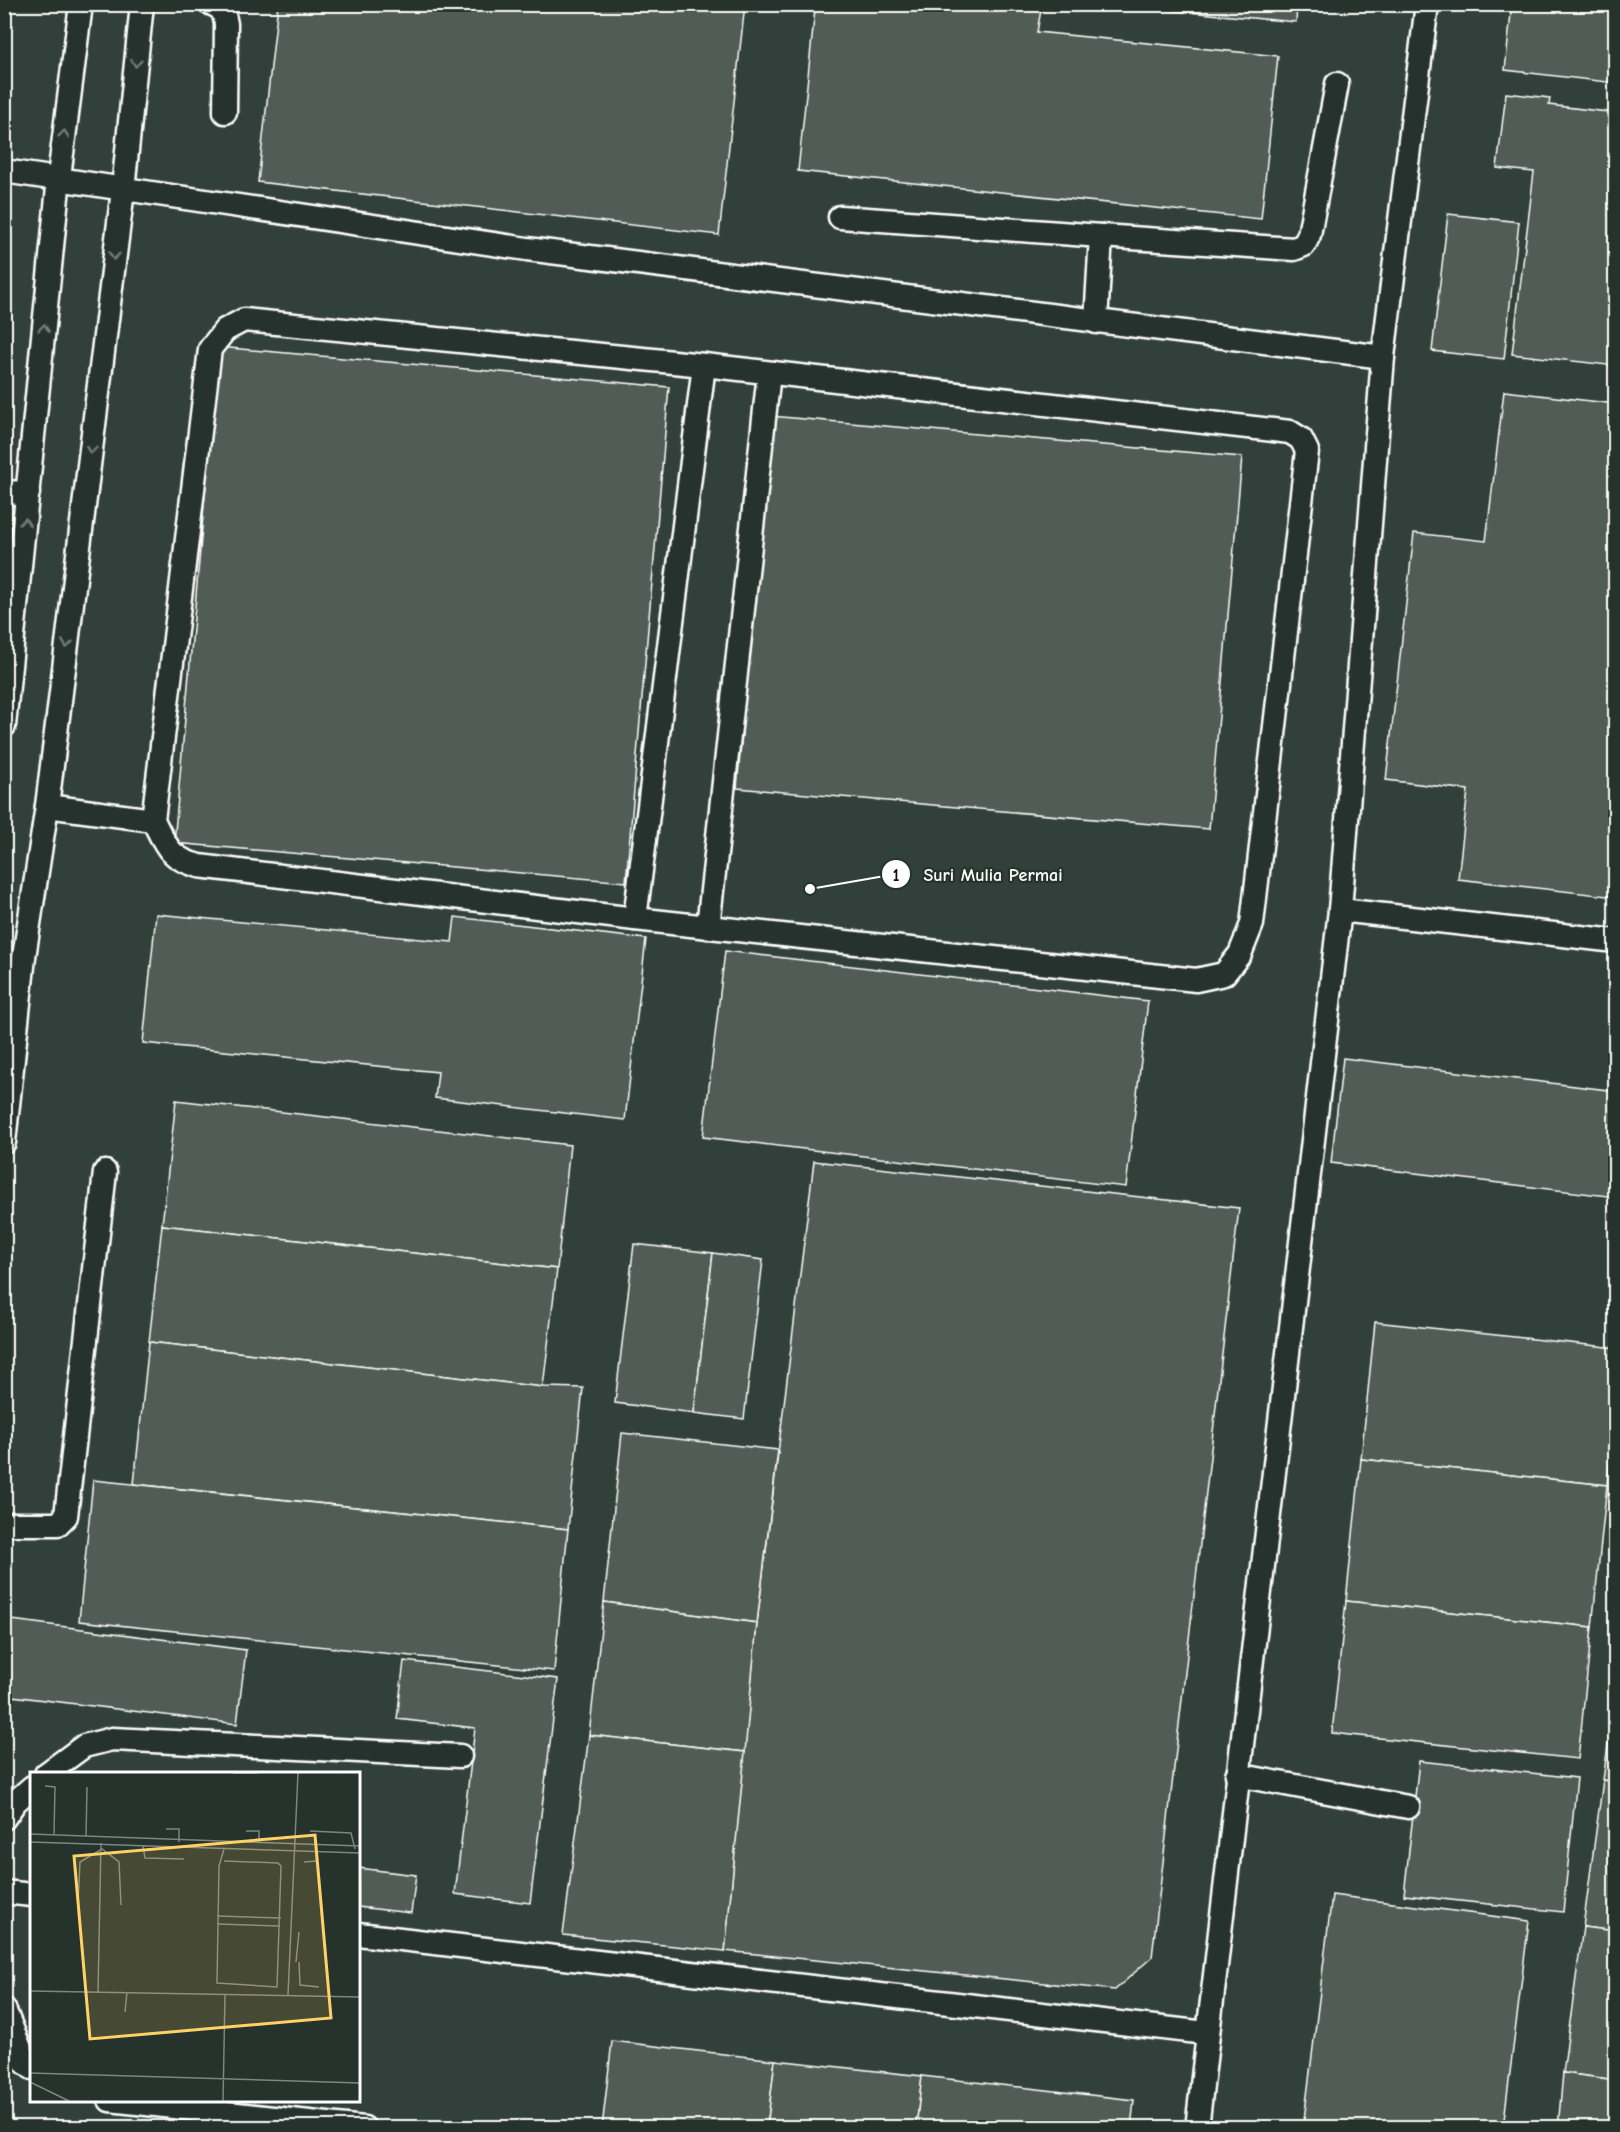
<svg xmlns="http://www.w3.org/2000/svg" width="1620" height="2132" viewBox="0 0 1620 2132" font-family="'Comic Neue',sans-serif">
<rect width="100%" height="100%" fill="#26332d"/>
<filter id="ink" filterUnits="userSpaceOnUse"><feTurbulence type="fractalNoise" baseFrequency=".0167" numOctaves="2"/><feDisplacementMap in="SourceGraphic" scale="12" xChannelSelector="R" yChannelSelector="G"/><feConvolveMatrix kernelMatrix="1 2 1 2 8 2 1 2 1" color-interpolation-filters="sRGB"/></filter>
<g filter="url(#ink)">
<path fill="#333f3a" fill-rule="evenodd" d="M5 5H1615V2127L5 2128ZM32 1774H358V2100H32Z"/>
<g fill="#515c57" stroke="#fff" stroke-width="1.5">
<path d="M278 4H745L719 235 258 182Z"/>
<path d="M823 4H1042L1037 32 1278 56 1261 219 798 171 815 9H822Z"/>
<path d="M1103 4H1297L1296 22Z"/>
<path d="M1512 4H1616V83L1505 70Z"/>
<path d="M1506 93 1550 98 1549 105 1616 113V366L1512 354 1534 172 1497 168Z"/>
<path d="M1448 214 1519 222 1504 359 1432 351Z"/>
<path d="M218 347 669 387 626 882 174 843Z"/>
<path d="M1504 391 1616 404V897L1458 879 1468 790 1386 780 1414 533 1486 541Z"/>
<path d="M770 416 1242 457 1209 829 737 788Z"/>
<path d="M156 914 452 942 455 917 646 939 625 1120 435 1098 438 1072 143 1043Z"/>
<path d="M725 951 1148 1001 1126 1187 703 1137Z"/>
<path d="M1343 1058 1616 1091V1197L1331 1163Z"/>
<path d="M176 1100 570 1145 557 1269 162 1225Z"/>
<path d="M814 1161 1239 1208 1152 1957 1115 1990 725 1951 757 1623Z"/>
<path d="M162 1225 557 1269 543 1387 149 1342Z"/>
<path d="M634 1244 713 1253 694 1413 615 1403Z"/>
<path d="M713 1253 763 1260 744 1419 694 1413Z"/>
<path d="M1375 1322 1616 1348V1402L1607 1485 1361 1459Z"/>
<path d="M149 1342 543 1387 583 1388 568 1529 134 1484Z"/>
<path d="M622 1433 778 1450 757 1623 604 1602Z"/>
<path d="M1361 1459 1607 1485 1592 1627 1346 1601Z"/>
<path d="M93 1480 568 1529 554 1671 79 1621Z"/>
<path d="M1346 1601 1592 1627 1578 1759 1332 1733Z"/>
<path d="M604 1602 757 1623 745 1752 589 1735Z"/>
<path d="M4 1619 246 1650 237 1724 4 1695Z"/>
<path d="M404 1661 558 1679 530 1903 455 1894 475 1728 397 1719Z"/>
<path d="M1616 1688V1782L1603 1780Z"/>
<path d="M589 1735 745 1752 725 1951 563 1935Z"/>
<path d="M1419 1761 1577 1778 1563 1912 1404 1895Z"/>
<path d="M1603 1780 1616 1782V1931L1583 1927Z"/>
<path d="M358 1868 416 1875 411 1913 358 1907Z"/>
<path d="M1332 1895 1529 1921 1503 2128H1303Z"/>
<path d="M1583 1927 1616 1931V2080L1563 2073Z"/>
<path d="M612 2041 775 2060 767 2128H602Z"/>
<path d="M775 2060 922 2076 916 2128H767Z"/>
<path d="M1563 2073 1616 2080V2128H1558Z"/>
<path d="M922 2076 1134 2100 1131 2128H916Z"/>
</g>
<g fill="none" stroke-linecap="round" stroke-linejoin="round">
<g stroke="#fff" stroke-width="27">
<g id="lane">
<path d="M212 4C223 8 224 13 226 24L225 112"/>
<path d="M4 171 527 249 1383 357"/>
<path d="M840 217 1101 236 1096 322"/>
<path d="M1101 236 1294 249 1304 245 1309 235 1337 84"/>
<path d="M4 492 28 493"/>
<path d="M4 726 59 177 81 4"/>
<path d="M47 806 153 820C166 846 169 858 199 866L635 919 1196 980 1224 974 1240 954 1252 924 1307 451 1301 439 1290 432 704 365 244 320 225 330 210 349 153 820"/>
<path d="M1340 910 1616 941"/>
<path d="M635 919 704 365"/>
<path d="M708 927 769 373"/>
<path d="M4 1142 24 957 47 806 123 190 142 4"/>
<path d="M4 1524H58L66 1516 105 1172"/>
<path d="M46 1774 84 1746 112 1739 460 1756"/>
<path d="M1237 1775 1408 1807"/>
<path d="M4 1818 15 1802 32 1787"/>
<path d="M4 1892 32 1895"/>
<path d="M358 1934 1206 2033"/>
<path d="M4 2009 26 2063 32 2068"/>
<path d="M110 2100 364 2128"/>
<path d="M1197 2128 1340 910 1383 357 1427 4"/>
</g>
</g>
<use href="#lane" stroke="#26332d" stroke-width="22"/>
</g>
<defs><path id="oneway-chevron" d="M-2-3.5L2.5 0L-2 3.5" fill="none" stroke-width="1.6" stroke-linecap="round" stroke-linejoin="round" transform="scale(1.5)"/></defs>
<g stroke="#727a76">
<use href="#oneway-chevron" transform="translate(136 63) rotate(96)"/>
<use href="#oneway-chevron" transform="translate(64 134) rotate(-83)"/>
<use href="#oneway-chevron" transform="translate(114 256) rotate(97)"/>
<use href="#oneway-chevron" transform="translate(44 328) rotate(-84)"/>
<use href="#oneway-chevron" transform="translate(91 450) rotate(97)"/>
<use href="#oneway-chevron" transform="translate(25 522) rotate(-84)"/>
<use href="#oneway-chevron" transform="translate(67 644) rotate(97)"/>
</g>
</g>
<g transform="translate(30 1772)">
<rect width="330" height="330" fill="#26332d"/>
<path fill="none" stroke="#7d8581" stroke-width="1.5" d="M203 1H228M15 14 25 15 24 62M136 57H149V70M216 59H229V71M280 59 321 61 325 77M0 62 330 74M56 65 57 15M0 70 330 81M113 74 115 86 154 87M194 89 248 91 251 94 247 215 187 211 189 94 194 77M274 90 286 89 287 80M48 132 50 90 72 77 89 90 91 133M187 144 251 146M187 152 250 154M266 190 269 160M269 190 270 213 289 215M0 219 330 225M68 220 71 71M258 223 268 1M95 240 97 220M0 301 330 311M0 310 39 329M193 329 195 223"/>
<path fill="#ffd166" fill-opacity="0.15" stroke="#ffd166" stroke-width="3" d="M285 63 301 246 60 267 44 84Z"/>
<rect width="330" height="330" fill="none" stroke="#fff" stroke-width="3"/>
</g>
<path fill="none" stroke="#fff" stroke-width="2" d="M810 889L896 874"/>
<g fill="#fff" stroke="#26332d" stroke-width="2">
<circle cx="810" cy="889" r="6"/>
<circle cx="896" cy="874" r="15"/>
</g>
<g font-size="18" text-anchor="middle" font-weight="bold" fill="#111">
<text x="896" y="881">1</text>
</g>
<g font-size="18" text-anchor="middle" font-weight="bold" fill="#fff" stroke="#26332d" stroke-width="4.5" stroke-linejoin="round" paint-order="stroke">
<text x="993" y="881">Suri Mulia Permai</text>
</g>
<rect width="1620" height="2132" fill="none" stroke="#26332d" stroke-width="24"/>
<rect x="12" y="12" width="1596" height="2108" fill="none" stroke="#fff" stroke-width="2" filter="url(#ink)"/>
</svg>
